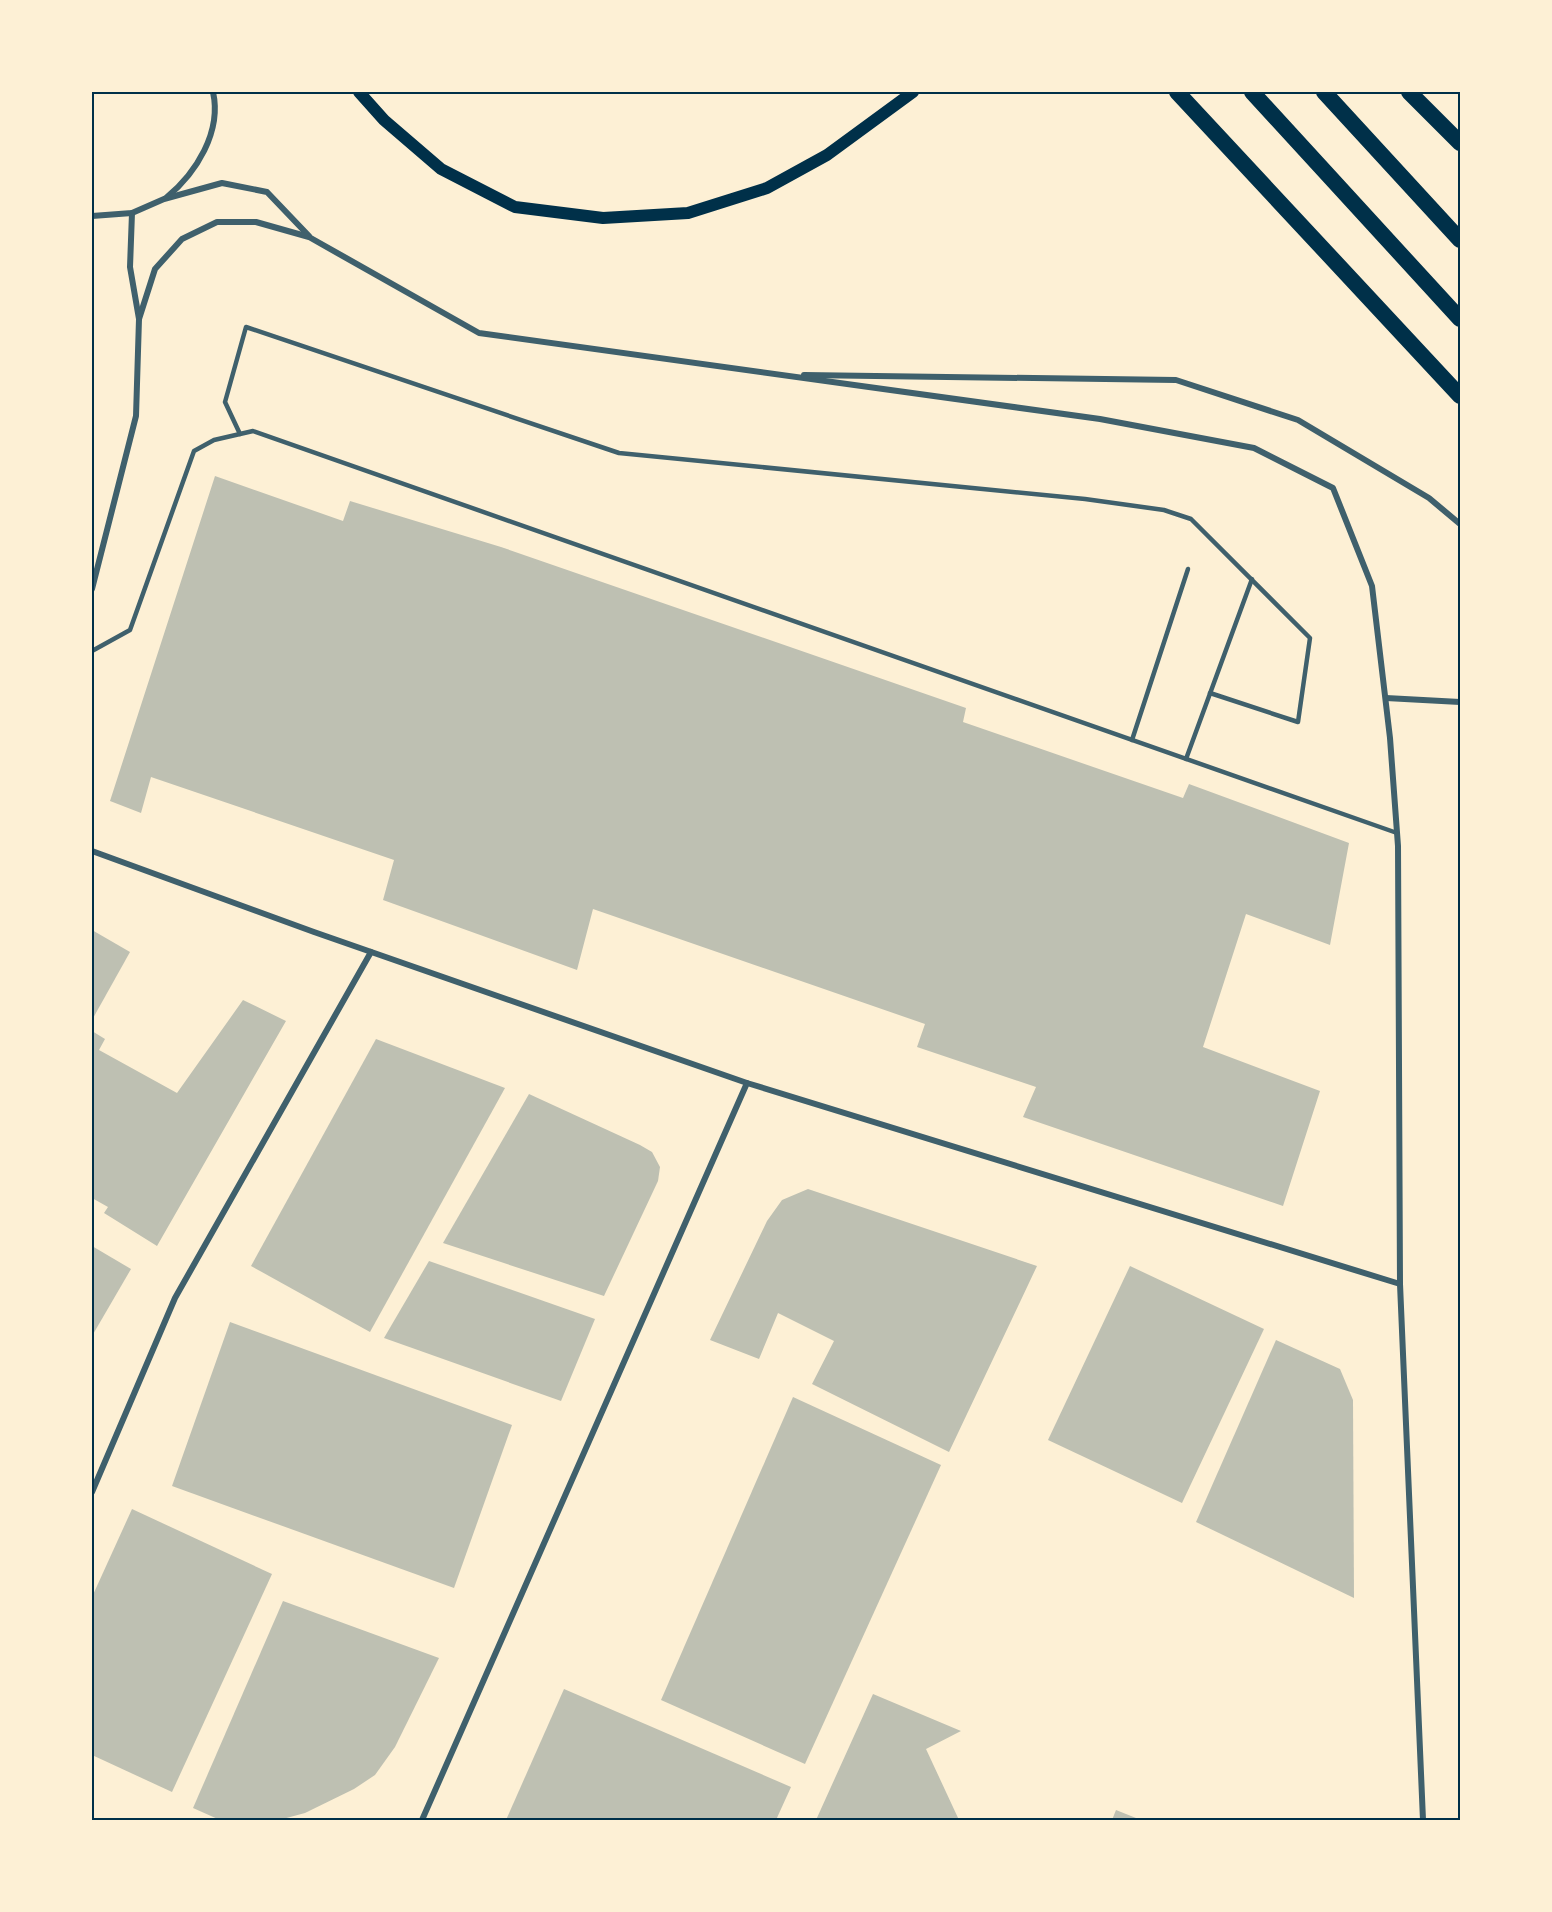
<svg xmlns="http://www.w3.org/2000/svg" width="1552" height="1912" viewBox="0 0 1552 1912" font-family="Ubuntu,sans-serif">
<rect width="100%" height="100%" fill="#fdf0d5"/>
<g fill="#bec0b2">
<path d="M215 476 343 521 350 501 501 547 966 708 963 722 1183 798 1189 784 1349 843 1330 945 1246 914 1203 1047 1320 1091 1283 1206 1023 1117 1036 1087 917 1047 925 1024 593 909 577 970 383 900 394 860 151 777 141 813 110 801Z"/>
<path d="M92 930 130 952 92 1020Z"/>
<path d="M243 1000 286 1021 157 1246 104 1213 108 1207 92 1198V1031L105 1039 99 1050 177 1093Z"/>
<path d="M376 1039 505 1088 370 1332 251 1266Z"/>
<path d="M529 1094 640 1145 652 1152 660 1167 658 1181 604 1296 443 1243Z"/>
<path d="M808 1189 1037 1266 949 1452 812 1384 834 1341 778 1313 759 1359 710 1340 767 1221 782 1200Z"/>
<path d="M92 1246 131 1269 92 1336Z"/>
<path d="M429 1261 595 1319 561 1401 384 1338Z"/>
<path d="M1130 1266 1264 1329 1182 1503 1048 1440Z"/>
<path d="M230 1322 512 1425 454 1588 172 1486Z"/>
<path d="M1276 1340 1340 1369 1353 1400 1354 1598 1196 1522Z"/>
<path d="M793 1397 941 1465 805 1764 661 1700Z"/>
<path d="M132 1509 272 1574 172 1792 92 1755V1597Z"/>
<path d="M283 1601 439 1658 395 1747 375 1775 354 1789 305 1813 279 1820H220L193 1808Z"/>
<path d="M564 1689 791 1787 776 1820H506Z"/>
<path d="M873 1694 961 1731 926 1749 959 1820H816Z"/>
<path d="M1116 1810 1141 1820H1112Z"/>
</g>
<g fill="none" stroke-linecap="round" stroke-linejoin="round">
<g stroke="#3f606c" stroke-width="4.5">
<path d="M240 434 225 402 246 327 619 453 1085 499 1164 510 1191 519 1310 638 1298 722 1210 693"/>
<path d="M92 651 130 630 194 451 214 440 253 431 1397 833"/>
<path d="M1132 740 1188 569"/>
<path d="M1186 759 1252 579"/>
</g>
<g stroke="#3f606c" stroke-width="6">
<path d="M167 197C196 173 222 132 213 92"/>
<path d="M92 216 132 213 164 199 222 183 267 192 309 236"/>
<path d="M139 319 155 269 182 239 217 222H256L309 237 479 333 1100 419 1254 448 1333 488 1372 586 1390 738 1398 846 1400 1284 1423 1820"/>
<path d="M804 375 1176 380 1298 420 1429 498 1460 524"/>
<path d="M92 589 136 416 139 319 130 267 132 213"/>
<path d="M1386 698 1460 702"/>
<path d="M92 851 314 932 747 1083 1400 1284"/>
<path d="M92 1492 175 1298 371 952"/>
<path d="M422 1820 747 1083"/>
</g>
<path stroke="#003049" stroke-width="12" d="M359 92 384 120 441 169 515 207 603 218 688 213 767 188 827 155 913 92"/>
<g stroke="#003049" stroke-width="16">
<path d="M1177 92 1460 396"/>
<path d="M1252 92 1460 319"/>
<path d="M1324 92 1460 240"/>
<path d="M1409 92 1460 143"/>
</g>
</g>
<rect width="1552" height="1912" fill="none" stroke="#fdf0d5" stroke-width="186"/>
<rect x="93" y="93" width="1366" height="1726" fill="none" stroke="#003049" stroke-width="2"/>
</svg>
